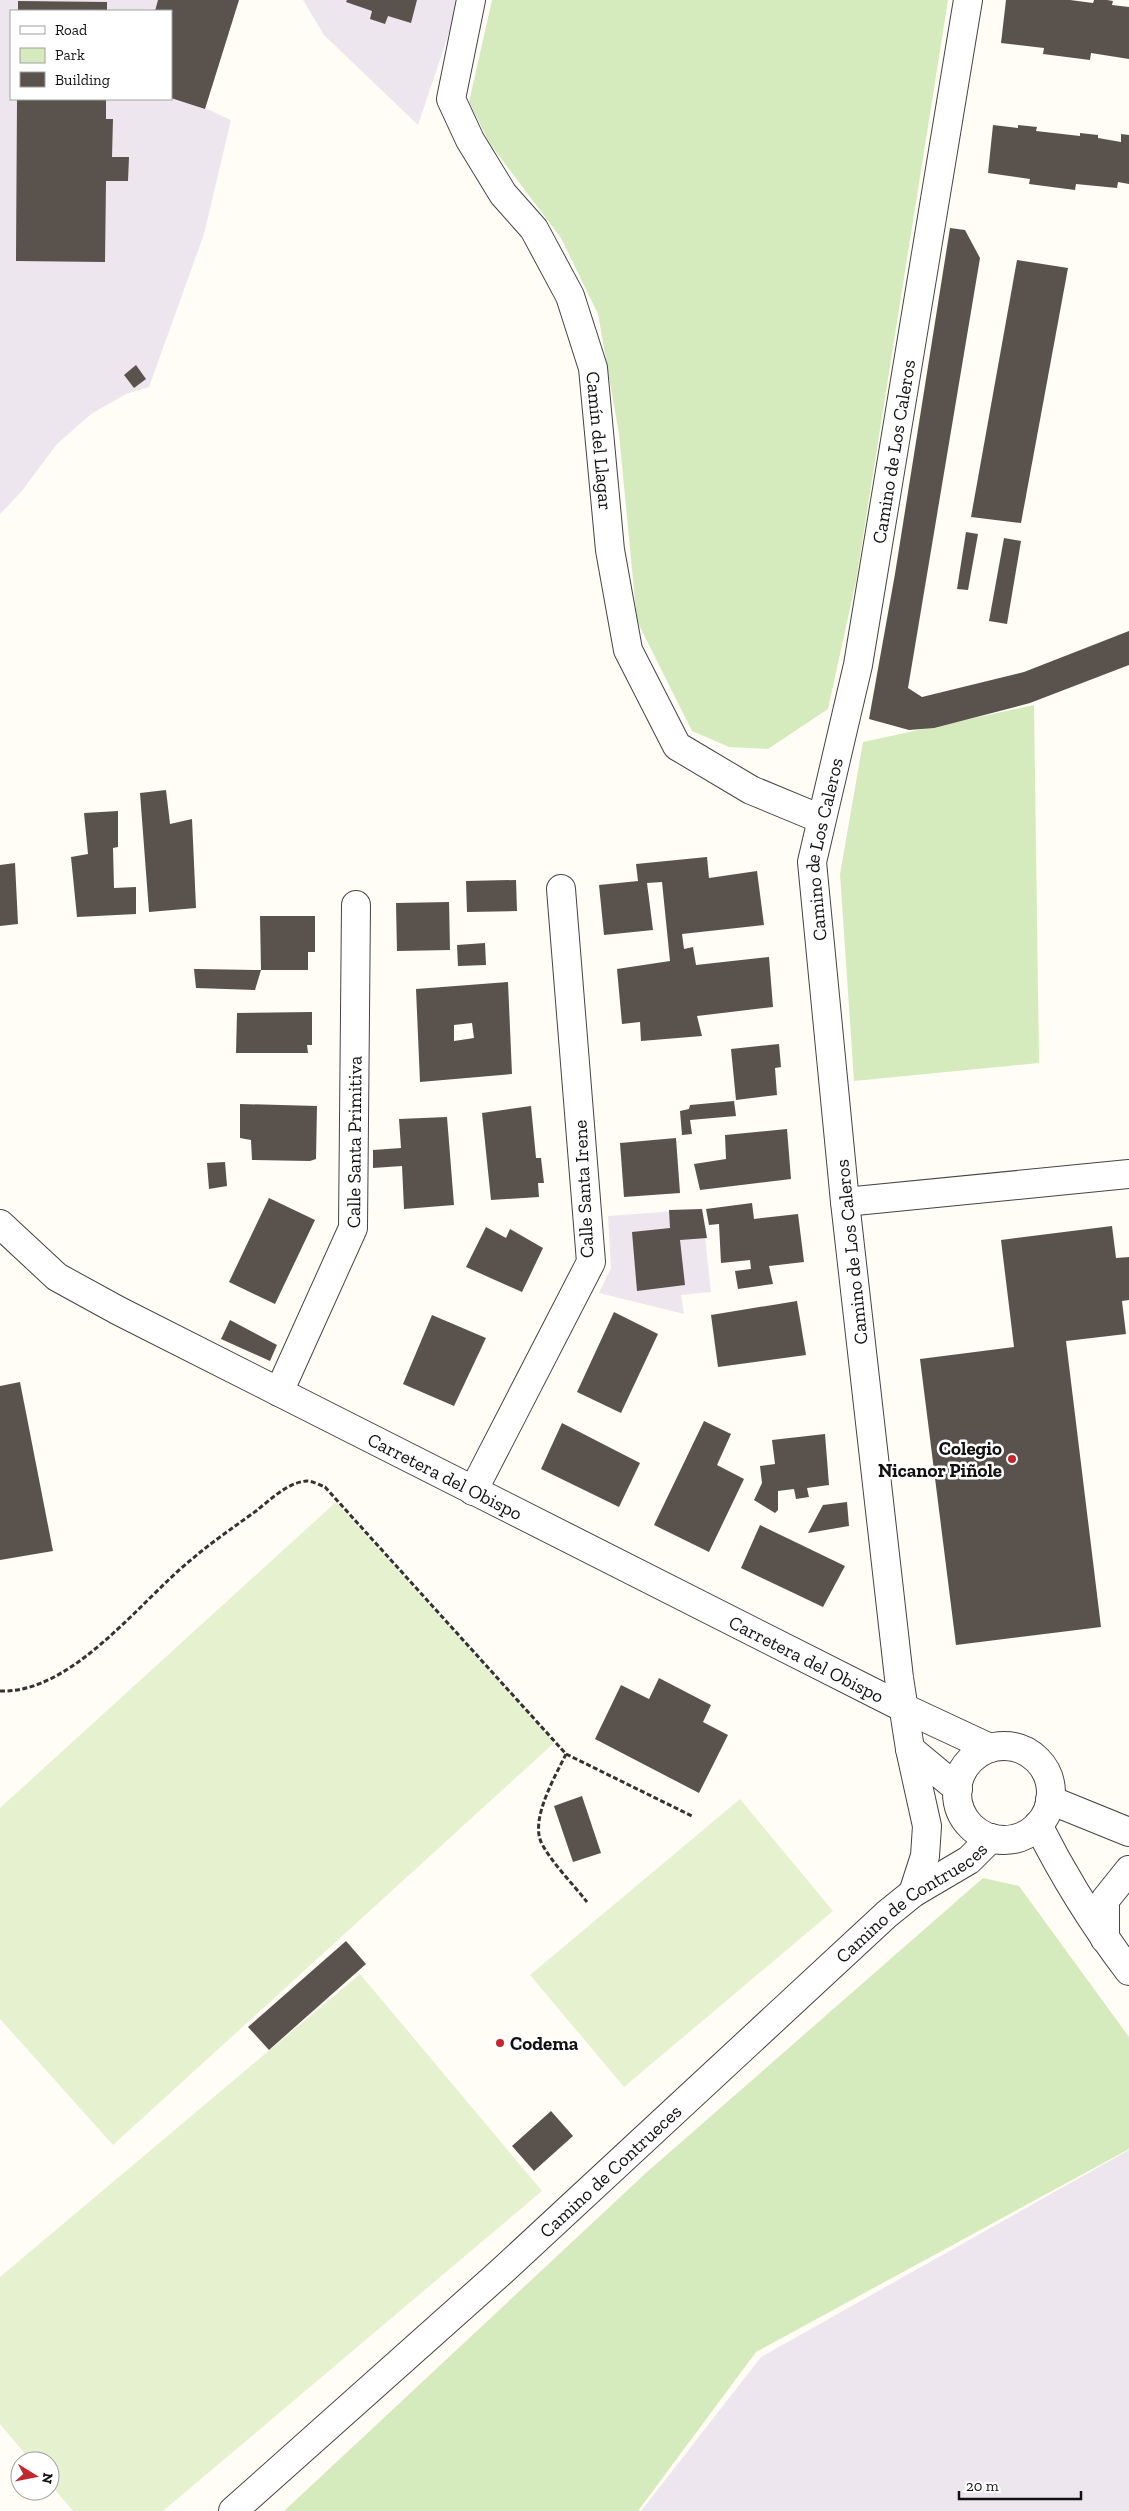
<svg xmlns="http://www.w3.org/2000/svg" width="1129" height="2511" viewBox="0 0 1129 2511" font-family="'Zilla Slab',serif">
<rect width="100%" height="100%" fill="#fffdf5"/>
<g fill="#eee6ef" fill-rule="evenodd">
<path d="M0 0H239L205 108 231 120 204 234 149 387 126 394 91 414 57 444 21 492 0 514ZM11 11H171V99H11Z"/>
<path d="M303 0H460L418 125 324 35Z"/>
<path d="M702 1209 711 1292 681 1295 684 1314 599 1293 611 1268 608 1216Z"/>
<path d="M1129 2150V2511H641L761 2357Z"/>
</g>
<g fill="#d5ebbd">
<path d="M492 0H948L856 581 828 709 768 749 729 747 692 731 637 621 619 434 598 314 561 238 490 144 469 102Z"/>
<path d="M1034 705 1039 1063 854 1081 840 874 863 742Z"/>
<path d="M983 1878 1019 1886 1129 2037V2149L756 2352 638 2511H284L647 2172Z"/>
</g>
<g fill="#e6f2cf">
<path d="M336 1502 554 1743 113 2145 0 2019V1808Z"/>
<path d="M740 1799 833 1911 624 2087 530 1975Z"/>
<path d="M360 1974 542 2191 163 2511H73L50 2484V2461H31L0 2424V2277Z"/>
</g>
<g fill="#5a524d" fill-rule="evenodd">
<path d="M158 0H239L205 109 171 98V11H155Z"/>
<path d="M347 0H417L411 23 388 16 385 24 370 19 372 11 346 2Z"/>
<path d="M1006 0H1070L1093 3 1094 0H1107L1113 1 1112 5 1129 7V59L1091 53 1090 60 1043 54 1044 48 1001 43Z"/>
<path d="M18 1 107 2V11H18Z"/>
<path d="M17 99H106V119H113L112 157H129L128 181H106L105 262 16 261Z"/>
<path d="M993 125 1018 128V125L1037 127 1036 131 1080 136V133L1098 135V138L1121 142V134L1129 135V184L1118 182 1117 188 1076 184 1075 190 1029 184 1030 179 988 173Z"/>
<path d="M950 228 965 230 980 258 908 688 922 697 1024 672 1129 631V665L1030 703 934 728 909 730 869 719 895 574Z"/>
<path d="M1017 260 1068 268 1021 523 971 517Z"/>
<path d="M136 365 146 379 134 388 124 375Z"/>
<path d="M966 532 978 534 968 590 957 589Z"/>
<path d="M1004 538 1021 541 1007 624 989 621Z"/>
<path d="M166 790 170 824 192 819 196 908 149 912 140 793Z"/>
<path d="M118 811V847L113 848 114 888 136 887V914L77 917 71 857 88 854 84 813Z"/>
<path d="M707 857 709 878 757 871 764 925 682 934 684 949 693 947 696 965 769 957 773 1007 697 1016 702 1036 641 1041 640 1022 622 1024 617 969 670 961 662 882 647 883 653 930 604 935 599 885 638 881 636 864Z"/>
<path d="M15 863 18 924 0 926V865Z"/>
<path d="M516 880 517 911 467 912 466 881Z"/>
<path d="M449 902 450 950 397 951 396 903Z"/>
<path d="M260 916H315V952H308V970H261Z"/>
<path d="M485 943 486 965 458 966 457 945Z"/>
<path d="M194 969H197L261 970 255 990 196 988Z"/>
<path d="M508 982 512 1074 420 1082 416 989ZM472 1023 474 1038 454 1041V1025Z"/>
<path d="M312 1012V1045H307L308 1053H236L237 1013Z"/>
<path d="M779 1044 781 1067 775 1068 777 1095 736 1100 731 1049Z"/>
<path d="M734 1101 736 1116 690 1120 692 1134 682 1135 680 1111 689 1109 690 1105Z"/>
<path d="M240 1104 317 1106 316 1159 310 1161 252 1160 251 1140 240 1138Z"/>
<path d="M531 1106 536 1158H541L544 1183H538L539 1197 491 1200 482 1113Z"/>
<path d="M447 1117 454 1205 404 1209 402 1166 373 1168V1150L401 1148 399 1119Z"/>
<path d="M787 1129 791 1179 700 1190 694 1164 726 1159 725 1135Z"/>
<path d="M676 1138 680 1193 624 1197 620 1143Z"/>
<path d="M225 1162 227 1186 209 1189 207 1163Z"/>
<path d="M269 1198 315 1220 275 1304 229 1282Z"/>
<path d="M752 1203 754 1219 798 1214 804 1262 769 1266 773 1284 738 1289 735 1271 751 1269 750 1260 721 1263 719 1224 709 1225 706 1209Z"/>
<path d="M702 1209 707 1238 680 1240 685 1285 637 1291 632 1232 670 1228 669 1210Z"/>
<path d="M1112 1226 1116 1258 1129 1257V1300L1122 1301 1126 1334 1066 1341 1101 1627 956 1645 920 1359 1014 1347 1001 1240Z"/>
<path d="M486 1227 506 1238 510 1229 543 1248 522 1292 466 1267Z"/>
<path d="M797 1301 806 1355 718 1367 711 1315Z"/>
<path d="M614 1312 658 1334 621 1413 577 1392Z"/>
<path d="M432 1315 486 1338 454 1406 403 1384Z"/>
<path d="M230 1320 277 1345 270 1361 221 1339Z"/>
<path d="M20 1382 53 1551 0 1560V1386Z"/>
<path d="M704 1421 731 1434 717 1465 744 1479 709 1552 654 1525Z"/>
<path d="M562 1423 640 1463 619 1507 541 1469Z"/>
<path d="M825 1434 829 1485 807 1488 809 1497 796 1499 794 1489 778 1491V1510L775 1513 754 1500 762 1483 760 1466 775 1464 772 1440Z"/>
<path d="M847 1502 849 1526 808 1533 823 1505Z"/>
<path d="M760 1525 845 1566 823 1607 741 1568Z"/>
<path d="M659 1678 711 1705 703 1722 728 1735 699 1793 595 1739 621 1685 649 1699Z"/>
<path d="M582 1796 601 1853 573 1862 554 1806Z"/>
<path d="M346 1941 366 1964 269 2050 248 2027Z"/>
<path d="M551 2111 573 2136 534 2171 512 2146Z"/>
</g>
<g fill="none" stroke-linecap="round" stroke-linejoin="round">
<g stroke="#444" stroke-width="30">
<g id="minor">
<path id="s1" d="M471 0 451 99 470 140 503 194 534 229 570 296 593 368 610 550 628 650 677 746 751 790 821 819"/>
<path d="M845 1202 1129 1174"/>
<path id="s2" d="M0 1224 57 1277 119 1311 902 1707 990 1748"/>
<path id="s3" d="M279 1392 353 1228 356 905"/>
<path d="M473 1491 591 1262 561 889"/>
<circle cx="1004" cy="1793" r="47"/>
<path d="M910 1749 958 1789"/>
<path d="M1050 1800 1129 1832"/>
<path d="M1038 1825C1064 1877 1094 1925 1129 1971"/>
<path id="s4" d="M913 1893 925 1856 927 1826 910 1749 899 1678 845 1202 812 862 858 665 968 0"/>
<path d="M1105 1939V1900L1129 1870"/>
<path id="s5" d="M233 2511 501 2272 887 1914 913 1893 969 1860 991 1838"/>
</g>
</g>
<g stroke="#333" stroke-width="3" stroke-dasharray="5 2.5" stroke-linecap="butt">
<path d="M0 1691C72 1694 140 1601 192 1559 212 1542 234 1527 256 1511 270 1500 288 1482 307 1481 312 1481 320 1485 325 1487L566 1754C556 1775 529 1820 542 1844 552 1863 573 1884 587 1902"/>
<path d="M566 1754 692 1816"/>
</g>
<use href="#minor" stroke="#fff" stroke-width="28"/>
</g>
<g fill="#c4262e" stroke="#fff" stroke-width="2">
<circle cx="1012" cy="1459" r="5"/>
<circle cx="500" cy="2043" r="5"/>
</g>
<g text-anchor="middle" stroke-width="5" stroke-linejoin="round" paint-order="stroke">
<g font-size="19" fill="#111" stroke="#fff">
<text dy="7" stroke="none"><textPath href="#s1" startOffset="481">Camín del Llagar</textPath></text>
<text dy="7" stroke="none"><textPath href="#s4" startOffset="1459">Camino de Los Caleros</textPath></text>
<text dy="7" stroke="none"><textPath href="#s4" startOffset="1054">Camino de Los Caleros</textPath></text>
<text dy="7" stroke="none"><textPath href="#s3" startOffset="266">Calle Santa Primitiva</textPath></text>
<text transform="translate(583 1189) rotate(-93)" y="7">Calle Santa Irene</text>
<text transform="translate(851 1252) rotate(-96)" y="7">Camino de Los Caleros</text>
<text dy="7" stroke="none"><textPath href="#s2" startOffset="514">Carretera del Obispo</textPath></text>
<text dy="7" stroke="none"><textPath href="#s2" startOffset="919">Carretera del Obispo</textPath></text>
<text dy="7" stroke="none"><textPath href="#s5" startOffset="912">Camino de Contrueces</textPath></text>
<text dy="7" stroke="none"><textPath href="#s5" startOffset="508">Camino de Contrueces</textPath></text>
</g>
<g font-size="19" font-weight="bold" fill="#111" stroke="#fff" text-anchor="end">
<text x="1002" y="1455">Colegio<tspan x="1002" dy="22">Nicanor Piñole</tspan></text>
<text x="510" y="2050" text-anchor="start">Codema</text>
</g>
</g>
<rect x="10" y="10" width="162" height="90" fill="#ffffff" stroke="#a0a0a0"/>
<rect x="20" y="26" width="25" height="8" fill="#ffffff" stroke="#a0a0a0"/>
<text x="55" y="35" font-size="15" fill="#111111">Road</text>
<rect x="20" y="48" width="25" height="15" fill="#d5ebbd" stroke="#a0a0a0"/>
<text x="55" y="60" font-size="15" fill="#111111">Park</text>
<rect x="20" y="72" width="25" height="15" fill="#5a524d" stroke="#a0a0a0"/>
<text x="55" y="85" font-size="15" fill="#111111">Building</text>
<g transform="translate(35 2476) rotate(100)"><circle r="24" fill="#ffffff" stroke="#a0a0a0"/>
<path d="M0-4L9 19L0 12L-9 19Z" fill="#c4262e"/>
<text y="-8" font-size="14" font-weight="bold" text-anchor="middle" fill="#111111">N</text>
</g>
<path d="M959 2491v8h122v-8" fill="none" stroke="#111111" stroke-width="2.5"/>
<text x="966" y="2491" font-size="15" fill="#111111" stroke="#ffffff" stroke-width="4" paint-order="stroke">20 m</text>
</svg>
